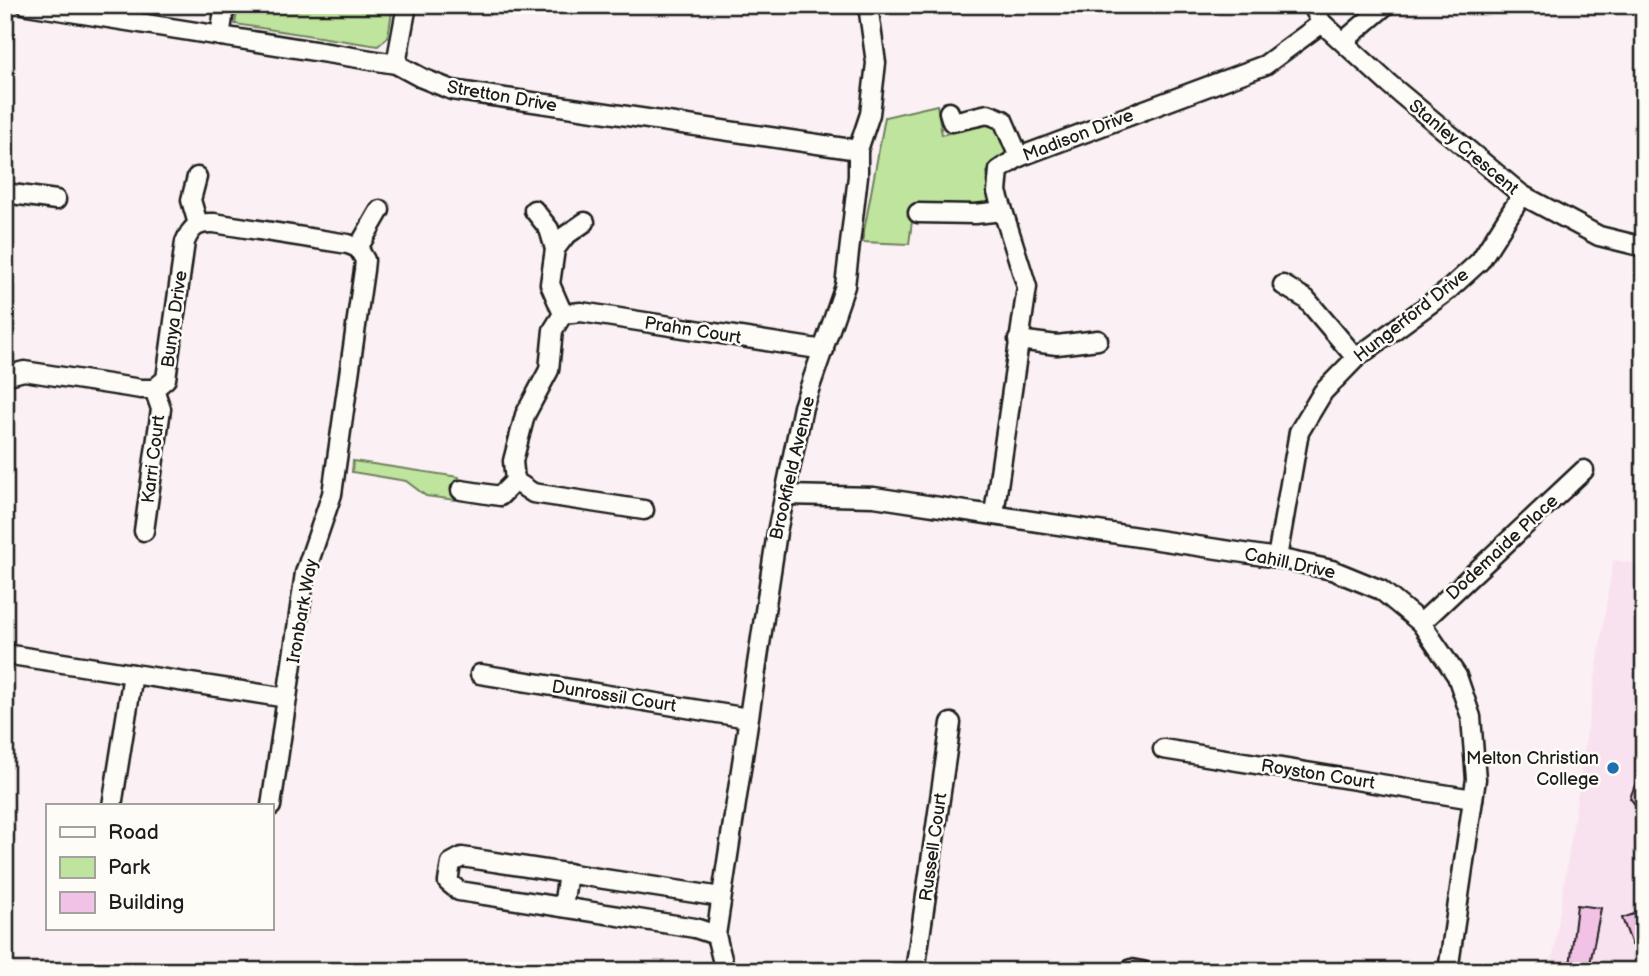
<svg xmlns="http://www.w3.org/2000/svg" width="1649" height="976" viewBox="0 0 1649 976" font-family="'Balsamiq Sans',sans-serif">
<rect width="100%" height="100%" fill="#fbf0f3"/>
<filter id="ink" filterUnits="userSpaceOnUse"><feTurbulence type="fractalNoise" baseFrequency=".0143" numOctaves="2"/><feDisplacementMap in="SourceGraphic" scale="14" xChannelSelector="R" yChannelSelector="G"/><feConvolveMatrix kernelMatrix="1 2 1 2 8 2 1 2 1" color-interpolation-filters="sRGB"/></filter>
<g filter="url(#ink)">
<path fill="#f8e2ef" d="M1613 560 1644 565V971H1551Z"/>
<g fill="#bfe49e" stroke="#6e805d" stroke-width="2">
<path d="M238 5H393L388 37 378 46 235 24Z"/>
<path d="M937 105 942 135 995 119 1009 149 987 172 993 208 914 206 909 244 862 242 885 117Z"/>
<path d="M353 461 459 477 455 500 426 496 406 481 352 472Z"/>
</g>
<g fill="#f1c2e5" stroke="#1c1c1c" stroke-width="2">
<path d="M1643 764H1644V816L1630 798Z"/>
<path d="M1577 905 1601 908 1589 969 1570 966Z"/>
<path d="M1640 912 1644 921V942L1632 945 1622 918Z"/>
</g>
<g fill="none" stroke-linecap="round" stroke-linejoin="round">
<g stroke="#1c1c1c" stroke-width="23">
<g id="minor">
<path d="M27 5 396 64 422 78 452 90 858 150"/>
<path d="M1312 5 1322 23 1389 84 1522 195 1599 236 1644 247"/>
<path d="M220 36 225 5"/>
<path d="M1344 41 1386 5"/>
<path d="M396 64 407 5"/>
<path d="M949 112 952 122 988 114 1003 120 1019 157"/>
<path d="M197 177 191 200 198 224"/>
<path d="M5 193 56 200"/>
<path d="M534 210 549 229 555 249"/>
<path d="M918 213 975 214 1003 211"/>
<path d="M358 248 380 210"/>
<path d="M1283 285 1306 299 1356 358"/>
<path d="M563 314 550 284 555 249 565 236 585 222"/>
<path d="M1018 340 1057 345 1098 340"/>
<path d="M5 376 24 371 141 389H154L166 379 185 242C191 227 198 222 214 223L348 244 358 248"/>
<path d="M461 490 500 496 515 481"/>
<path d="M786 495 874 497 1277 558 1332 570 1381 590 1421 623 1457 676 1471 717 1476 779 1448 971"/>
<path d="M644 510 533 493 515 481 513 461 525 415 549 370 553 330 563 314 581 312 824 350"/>
<path d="M994 514 1027 287 997 192 999 170 1019 157 1265 65 1322 23"/>
<path d="M144 531 161 409 154 389"/>
<path d="M1277 558 1299 432 1323 392 1356 358 1446 292 1480 261 1522 195"/>
<path d="M1421 623 1584 470"/>
<path d="M5 654 287 698 305 573 332 494 364 270 365 260 358 248"/>
<path d="M480 674 748 718"/>
<path d="M1163 749 1473 799"/>
<path d="M112 806 133 674"/>
<path d="M271 806 287 698"/>
<path d="M563 907 568 873"/>
<path d="M716 935 695 928 459 891 448 882 451 863 462 857 721 897"/>
<path d="M1131 969 1142 971"/>
<path d="M725 971 716 935 777 532 803 407 845 286 858 176V150L870 114 876 63 868 5"/>
<path d="M915 971 951 723"/>
</g>
</g>
<use href="#minor" stroke="#fdfcf7" stroke-width="18"/>
</g>
</g>
<circle fill="#1f6fb2" stroke="#fdfcf7" stroke-width="2.5" cx="1613" cy="768" r="7"/>
<g text-anchor="middle" stroke-width="5" stroke-linejoin="round" paint-order="stroke">
<g font-size="18" fill="#1c1c1c" stroke="#fdfcf7">
<text transform="translate(502 96) rotate(10)" y="6">Stretton Drive</text>
<text transform="translate(1078 135) rotate(-21)" y="6">Madison Drive</text>
<text transform="translate(1464 147) rotate(40)" y="6">Stanley Crescent</text>
<text transform="translate(1411 315) rotate(-38)" y="6">Hungerford Drive</text>
<text transform="translate(174 319) rotate(-82)" y="6">Bunya Drive</text>
<text transform="translate(693 330) rotate(9)" y="6">Prahn Court</text>
<text transform="translate(153 459) rotate(-83)" y="6">Karri Court</text>
<text transform="translate(792 468) rotate(-77)" y="6">Brookfield Avenue</text>
<text transform="translate(1502 547) rotate(-43)" y="6">Dodemaide Place</text>
<text transform="translate(1290 563) rotate(12)" y="6">Cahill Drive</text>
<text transform="translate(302 611) rotate(-80)" y="6">Ironbark Way</text>
<text transform="translate(614 696) rotate(9)" y="6">Dunrossil Court</text>
<text transform="translate(1318 774) rotate(9)" y="6">Royston Court</text>
<text transform="translate(933 847) rotate(-82)" y="6">Russell Court</text>
</g>
<g font-size="18" fill="#1c1c1c" stroke="#fdfcf7" text-anchor="end">
<text x="1599" y="764">Melton Christian<tspan x="1599" dy="21">College</tspan></text>
</g>
</g>
<rect width="1649" height="976" fill="none" stroke="#fdfcf7" stroke-width="28"/>
<rect x="14" y="14" width="1621" height="948" fill="none" stroke="#1c1c1c" stroke-width="2.5" filter="url(#ink)"/>
<rect x="46" y="804" width="228" height="126" fill="#fdfcf7" stroke="#a3a29f" stroke-width="2"/>
<rect x="60" y="827" width="35" height="10" fill="#fdfcf7" stroke="#a3a29f" stroke-width="2"/>
<text x="108" y="839" font-size="21" fill="#1c1c1c">Road</text>
<rect x="60" y="857" width="35" height="21" fill="#bfe49e" stroke="#a3a29f" stroke-width="2"/>
<text x="108" y="874" font-size="21" fill="#1c1c1c">Park</text>
<rect x="60" y="892" width="35" height="21" fill="#f1c2e5" stroke="#a3a29f" stroke-width="2"/>
<text x="108" y="909" font-size="21" fill="#1c1c1c">Building</text>
</svg>
